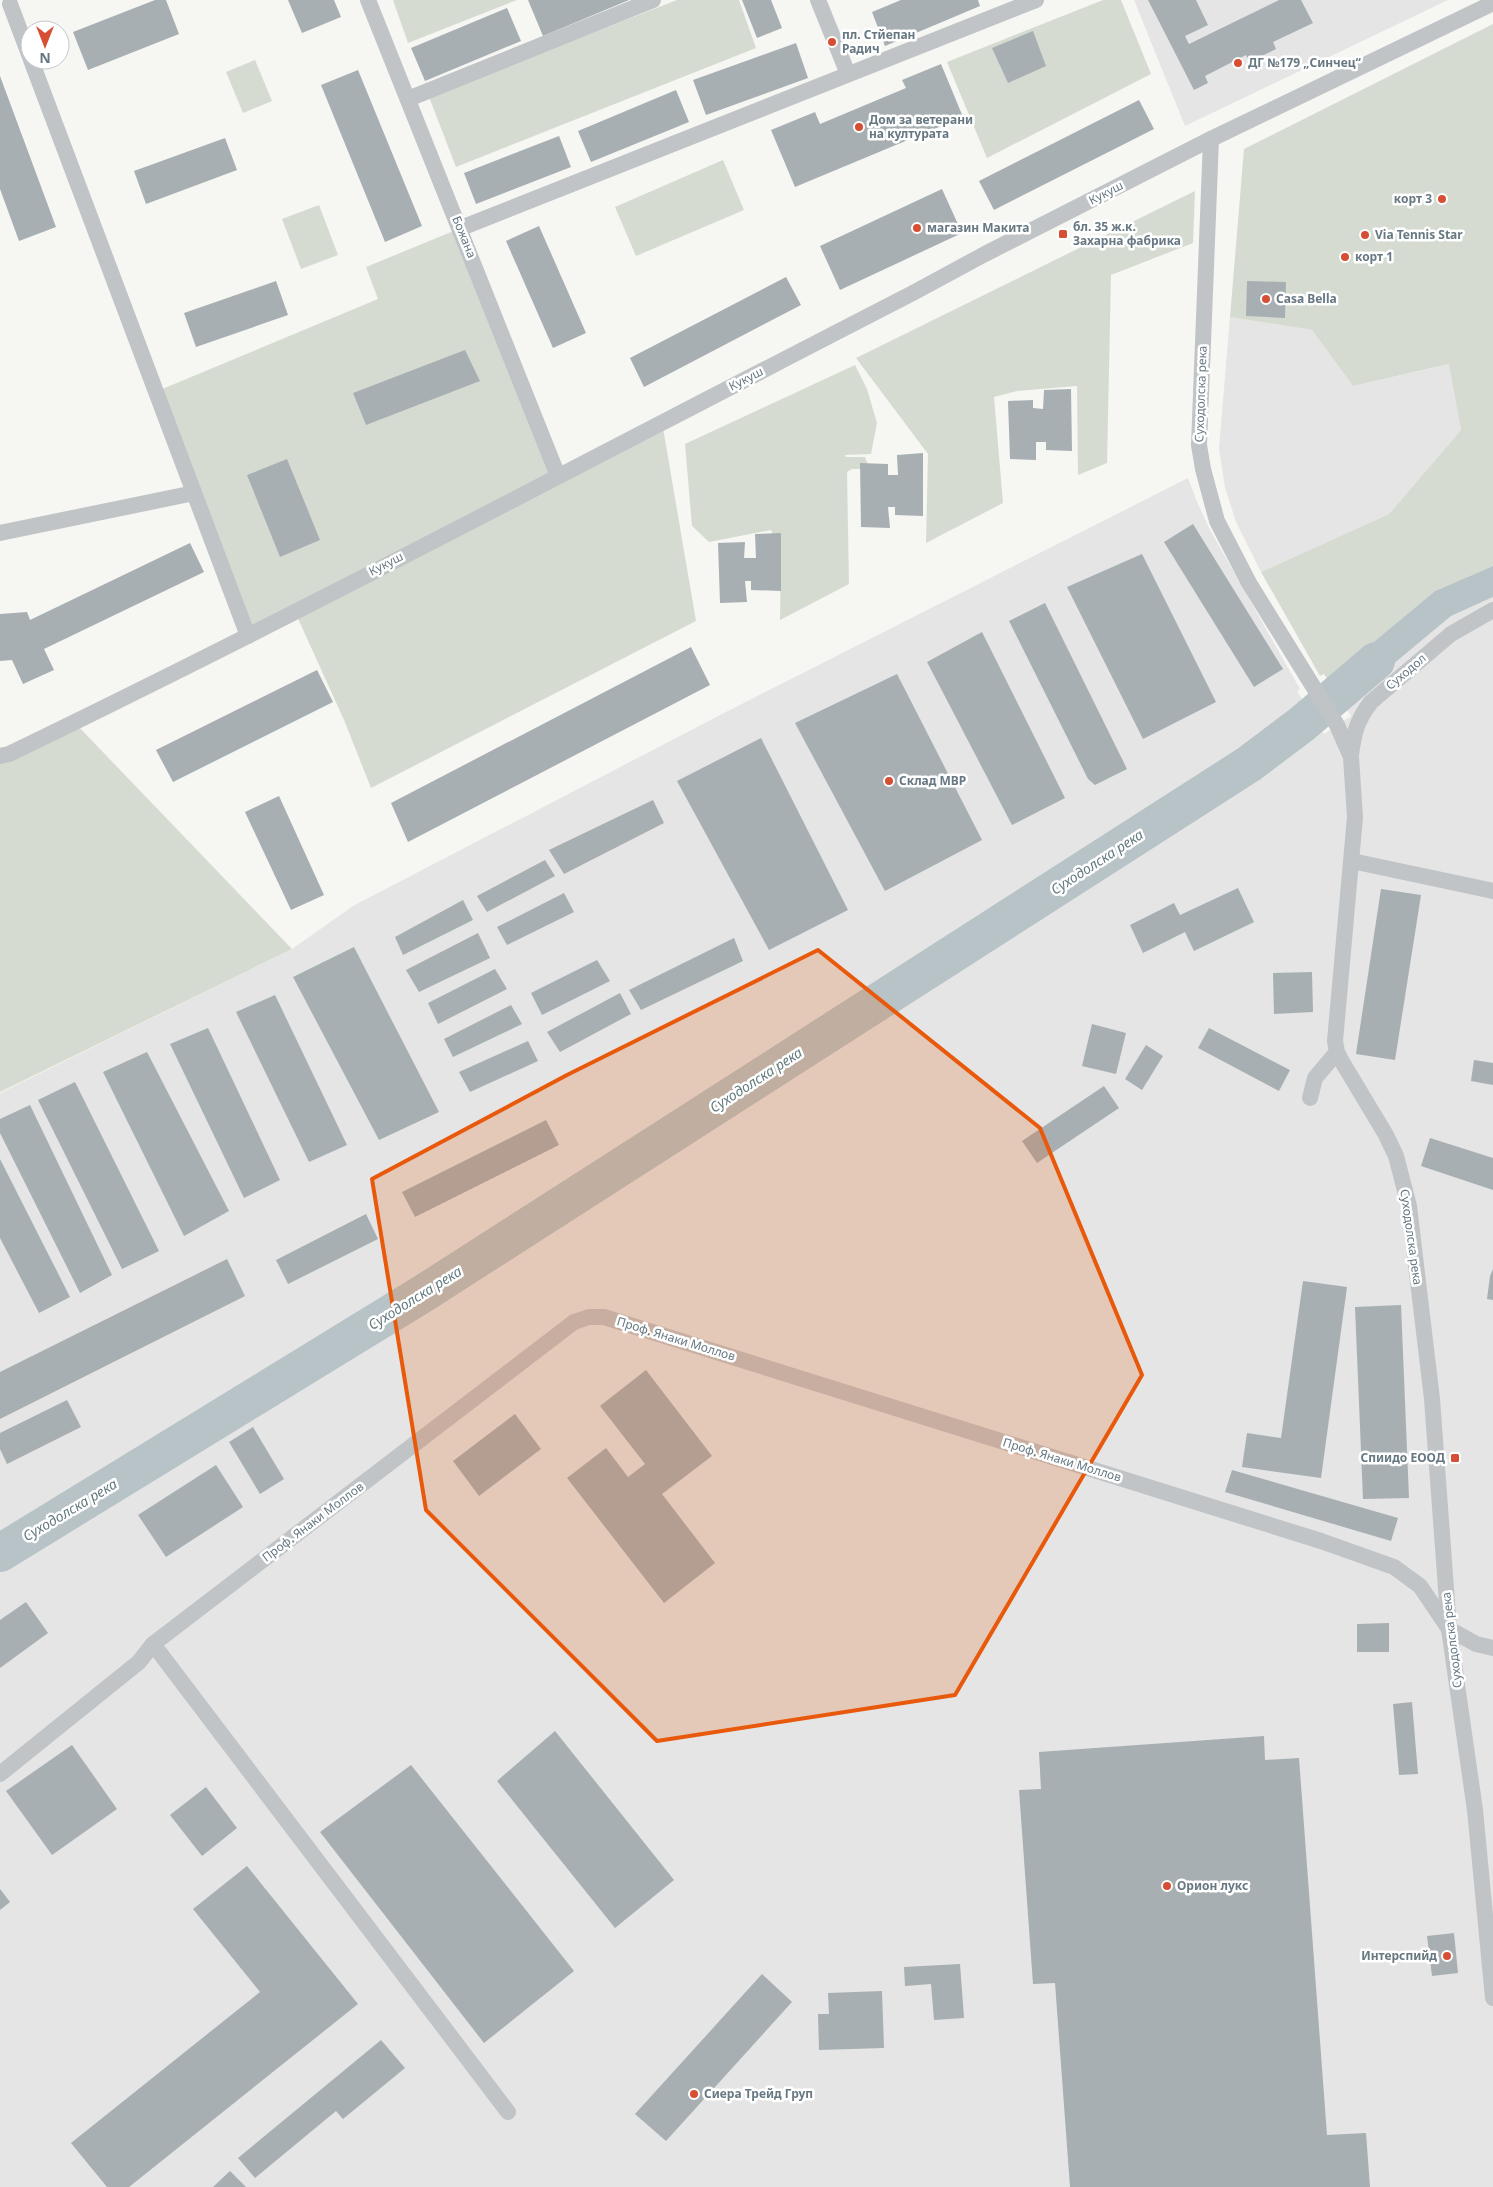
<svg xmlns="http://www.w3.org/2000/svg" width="1493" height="2187" viewBox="0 0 1493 2187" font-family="'Noto Sans',sans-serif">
<rect width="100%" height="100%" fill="#f6f6f3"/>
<g fill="#e4e5e4">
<path d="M1134 0H1448L1185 126Z"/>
<path d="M1230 317 1312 330 1353 386 1450 364 1461 430 1389 514 1261 572 1236 522 1225 487 1219 449Z"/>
<path d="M1188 478 1197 502 1210 530 1300 689 1297 691 1324 734 1351 716 1344 705 1451 616 1493 597V2187H0V1093L292 949 353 906 726 712Z"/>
</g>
<g fill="#d6dbd2">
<path d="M393 0H517L408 43Z"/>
<path d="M677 0H739L756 48 456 167 429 97Z"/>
<path d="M1103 0H1121L1151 74 987 158 947 62Z"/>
<path d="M1493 24V566L1435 591 1328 680 1324 674 1320 676 1261 572 1389 514 1461 430 1449 364 1353 386 1312 330 1230 317 1244 149Z"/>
<path d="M255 60 272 101 243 113 226 72Z"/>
<path d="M723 160 744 210 636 256 615 207Z"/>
<path d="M1195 191 1193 243 1111 275 1107 463 1078 475 1077 386 1017 391 994 397 1003 503 926 543 928 454 856 358Z"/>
<path d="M319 205 338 255 301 269 282 219Z"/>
<path d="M461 228 558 475 662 422 696 621 371 788 344 720 295 612 248 636 155 392 378 299 366 267Z"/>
<path d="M855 365 867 389 877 423 871 454 845 455 846 457H865L870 469H852L847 472 849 584 780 620 781 556 771 530 709 542 692 526 685 444Z"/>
<path d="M75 723 292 949 0 1092V759Z"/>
</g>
<path fill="#b7c3c6" d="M1493 566V597L1451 616 1344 705 1328 680 1435 591Z"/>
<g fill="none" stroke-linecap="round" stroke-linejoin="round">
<path stroke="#b7c3c6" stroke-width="38" d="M0 1553 424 1293 1249 764 1302 724 1376 661"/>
</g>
<g fill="#a7afb3">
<path d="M155 0H166L179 34 88 70 73 32Z"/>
<path d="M288 0H334L341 17 302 33Z"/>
<path d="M528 0H629L543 36Z"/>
<path d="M742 0H771L782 28 757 38Z"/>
<path d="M901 0H978L980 6 885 46 872 12Z"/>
<path d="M1148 0H1196L1208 25 1185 36 1189 44 1279 0H1301L1313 23 1273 42 1276 49 1250 62 1246 55 1205 76 1208 83 1194 90Z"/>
<path d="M507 8 521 41 425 81 411 48Z"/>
<path d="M1033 31 1046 66 1008 83 992 48Z"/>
<path d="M796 43 808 78 706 115 693 80Z"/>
<path d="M941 64 963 117 795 187 771 130 815 112 820 124 906 88 902 80Z"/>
<path d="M358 70 422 226 385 242 321 85Z"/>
<path d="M0 76 56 227 19 241 0 189Z"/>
<path d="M676 90 689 122 591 162 578 131Z"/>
<path d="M1139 100 1154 129 994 210 979 181Z"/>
<path d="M559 136 571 167 476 204 464 173Z"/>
<path d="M225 138 237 170 146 204 134 171Z"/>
<path d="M942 189 962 233 840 290 820 246Z"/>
<path d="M539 226 586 333 553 348 506 241Z"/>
<path d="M786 277 801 305 644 387 630 358Z"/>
<path d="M276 281 288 315 196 347 184 313Z"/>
<path d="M1247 281 1286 282 1285 318 1246 316Z"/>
<path d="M465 350 480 381 366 425 353 393Z"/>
<path d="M1071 389 1072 451 1046 450V442H1036V460L1010 459 1008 401 1033 400V408L1043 409 1044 390Z"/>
<path d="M923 453V516L895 515V507H888L890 528 861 527 860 463 888 464V475H898L897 455Z"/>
<path d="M287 459 320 540 280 557 247 475Z"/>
<path d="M1193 524 1283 669 1254 687 1164 542Z"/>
<path d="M781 533V591L751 590V581H745L747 602 720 603 718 543 745 542 744 558H756L755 534Z"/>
<path d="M190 543 204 572 44 649 54 670 23 684 12 660 0 661V614L27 612 30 620Z"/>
<path d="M1142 554 1216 702 1143 739 1067 587Z"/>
<path d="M1045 603 1127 769 1095 785 1088 779 1009 621Z"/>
<path d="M982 632 1065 798 1012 825 927 662Z"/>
<path d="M691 647 710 685 408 842 391 803Z"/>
<path d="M317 670 333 702 173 782 156 750Z"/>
<path d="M897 674 982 840 885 891 795 723Z"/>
<path d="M761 738 848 910 769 950 677 781Z"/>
<path d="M279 796 324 895 291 910 245 812Z"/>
<path d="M653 800 664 823 564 874 549 850Z"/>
<path d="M545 860 555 876 487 912 477 896Z"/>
<path d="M1238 888 1254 922 1194 951 1185 932 1143 953 1130 925 1174 903 1180 915Z"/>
<path d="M1381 889 1421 895 1395 1060 1356 1054Z"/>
<path d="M564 893 574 912 507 945 497 927Z"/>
<path d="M463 900 473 920 403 955 395 937Z"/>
<path d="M478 933 490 958 419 992 406 970Z"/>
<path d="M734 938 743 961 641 1010 629 990Z"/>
<path d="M354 947 439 1112 379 1140 293 977Z"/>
<path d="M597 960 610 981 542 1015 531 993Z"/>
<path d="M495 969 507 989 438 1024 428 1003Z"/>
<path d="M1312 972 1313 1012 1274 1014 1273 973Z"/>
<path d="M620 993 631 1014 560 1052 547 1032Z"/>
<path d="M275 995 347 1145 309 1162 236 1012Z"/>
<path d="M511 1005 522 1024 453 1057 444 1039Z"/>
<path d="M1092 1024 1126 1033 1116 1074 1082 1066Z"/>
<path d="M208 1028 280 1180 244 1198 170 1044Z"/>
<path d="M1209 1028 1290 1070 1279 1091 1198 1048Z"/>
<path d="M528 1041 538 1061 470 1092 459 1072Z"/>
<path d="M1146 1045 1163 1056 1142 1090 1125 1079Z"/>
<path d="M147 1052 229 1211 184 1236 103 1072Z"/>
<path d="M1474 1060 1493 1063V1085L1471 1081Z"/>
<path d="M75 1082 159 1251 122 1269 38 1100Z"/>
<path d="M1104 1086 1119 1108 1037 1163 1022 1141Z"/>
<path d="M30 1105 112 1275 80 1293 0 1133V1119Z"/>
<path d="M546 1120 559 1145 415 1217 402 1192Z"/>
<path d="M1430 1138 1493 1158V1190L1421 1166Z"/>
<path d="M0 1159 70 1297 39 1313 0 1238Z"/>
<path d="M366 1214 378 1239 288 1284 276 1260Z"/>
<path d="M227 1259 245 1296 0 1419V1372Z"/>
<path d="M1493 1269V1300L1487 1299 1490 1276Z"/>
<path d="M1303 1281 1347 1287 1321 1478 1242 1467 1247 1433 1281 1438Z"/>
<path d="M1401 1305 1409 1498 1363 1499 1355 1307Z"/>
<path d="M646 1370 712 1456 662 1494 715 1563 664 1603 567 1478 606 1448 628 1477 645 1464 600 1406Z"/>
<path d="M67 1400 81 1427 7 1464 0 1449V1433Z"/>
<path d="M515 1414 541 1449 479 1496 453 1461Z"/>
<path d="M253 1427 284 1479 260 1494 229 1442Z"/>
<path d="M216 1465 243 1507 166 1557 138 1515Z"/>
<path d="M1232 1470 1398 1518 1391 1541 1225 1492Z"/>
<path d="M26 1602 48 1633 0 1668V1620Z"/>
<path d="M1389 1623V1652H1357V1624Z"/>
<path d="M1412 1702 1418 1774 1399 1775 1393 1704Z"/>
<path d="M555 1731 674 1880 615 1928 497 1781Z"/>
<path d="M1264 1736 1265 1760 1299 1758 1327 2135 1366 2133 1370 2187H1070L1055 1983 1033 1984 1019 1790 1041 1789 1039 1752Z"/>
<path d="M72 1745 117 1809 52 1855 6 1791Z"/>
<path d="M411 1765 574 1971 484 2043 320 1832Z"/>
<path d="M206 1787 237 1828 202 1856 170 1815Z"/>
<path d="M247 1866 358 2004 129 2187H107L71 2143 260 1992 193 1909Z"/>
<path d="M0 1889 10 1902 0 1910Z"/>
<path d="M1454 1933 1458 1973 1432 1976 1427 1936Z"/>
<path d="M960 1964 964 2018 934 2020 931 1984 905 1986 904 1967Z"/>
<path d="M762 1974 792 2002 666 2141 635 2114Z"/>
<path d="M882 1991 884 2048 819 2050 818 2014H829L828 1993Z"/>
<path d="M381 2040 405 2068 343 2119 336 2111 255 2178 238 2158Z"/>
<path d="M230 2171 246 2187H213Z"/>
</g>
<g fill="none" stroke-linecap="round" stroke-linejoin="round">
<g stroke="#c0c4c7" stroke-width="16">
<path d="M368 0 558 476"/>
<path d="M818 0 848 74"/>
<path d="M10 4 30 57"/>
<path d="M31 60 248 636"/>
<path d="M408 99 653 0"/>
<path d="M1211 139 1199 445 1203 469 1217 521 1249 583 1337 725 1351 757 1355 817 1335 1041 1337 1052 1341 1060 1386 1135 1396 1156 1409 1206 1432 1399 1449 1629 1475 1810 1493 1998"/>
<path d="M461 228 1036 0"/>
<path d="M0 533 194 493"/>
<path d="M1351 755C1354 732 1357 720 1371 702L1451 634 1493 610"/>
<path d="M0 756 9 754C313 607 611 448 911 294L985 254 1211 139 1493 3"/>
<path d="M1352 861 1493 891"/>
<path d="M1310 1098 1315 1078 1337 1052"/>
<path d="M153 1644 508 2112"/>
<path d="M0 1774 139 1662 153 1644 574 1322 589 1317H604L1321 1541 1394 1567 1420 1586 1449 1629 1476 1644 1493 1648"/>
</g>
</g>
<path fill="#e8590c" fill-opacity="0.2" stroke="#e8590c" stroke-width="4" stroke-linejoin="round" d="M818 950 1040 1128 1142 1375 955 1695 657 1741 426 1510 372 1179 567 1075Z"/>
<g fill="#d64e33" stroke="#fff" stroke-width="2">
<circle cx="832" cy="42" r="5"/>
<circle cx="1238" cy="63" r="5"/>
<circle cx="859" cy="127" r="5"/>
<circle cx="1442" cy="199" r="5"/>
<circle cx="917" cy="228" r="5"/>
<rect x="1058" y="229" width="10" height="10" rx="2.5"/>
<circle cx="1365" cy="235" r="5"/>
<circle cx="1345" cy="257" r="5"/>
<circle cx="1266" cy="299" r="5"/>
<circle cx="889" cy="781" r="5"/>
<rect x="1450" y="1453" width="10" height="10" rx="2.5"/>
<circle cx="1167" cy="1886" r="5"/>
<circle cx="1447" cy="1956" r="5"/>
<circle cx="694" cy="2094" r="5"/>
</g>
<g text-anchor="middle" stroke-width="5" stroke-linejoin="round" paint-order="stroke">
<g font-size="12" font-weight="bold" fill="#677882" stroke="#fff" text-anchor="start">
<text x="842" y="39">пл. Стйепан<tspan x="842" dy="14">Радич</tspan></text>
<text x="1248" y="67">ДГ №179 „Синчец“</text>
<text x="869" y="124">Дом за ветерани<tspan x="869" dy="14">на културата</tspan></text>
<text x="1432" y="203" text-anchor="end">корт 3</text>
<text x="1073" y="231">бл. 35 ж.к.<tspan x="1073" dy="14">Захарна фабрика</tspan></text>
<text x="927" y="232">магазин Макита</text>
<text x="1375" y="239">Via Tennis Star</text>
<text x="1355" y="261">корт 1</text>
<text x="1276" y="303">Casa Bella</text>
<text x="899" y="785">Склад МВР</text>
<text x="1445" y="1462" text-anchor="end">Спиидо ЕООД</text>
<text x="1177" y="1890">Орион лукс</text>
<text x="1437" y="1960" text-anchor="end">Интерспийд</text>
<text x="704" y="2098">Сиера Трейд Груп</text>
</g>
<g font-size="12" fill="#677882" stroke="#fff">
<text transform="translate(1106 193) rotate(-27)" y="4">Кукуш</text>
<text transform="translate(464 237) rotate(68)" y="4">Божана</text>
<text transform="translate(746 379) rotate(-27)" y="4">Кукуш</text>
<text transform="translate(1201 394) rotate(-88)" y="4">Суходолска река</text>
<text transform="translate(386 564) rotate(-27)" y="4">Кукуш</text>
<text transform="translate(1406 672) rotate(-40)" y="4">Суходол</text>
<text transform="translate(1411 1237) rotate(82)" y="4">Суходолска река</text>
<text transform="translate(676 1339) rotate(17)" y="4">Проф. Янаки Моллов</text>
<text transform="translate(1062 1460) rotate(17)" y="4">Проф. Янаки Моллов</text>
<text transform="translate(313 1522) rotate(-37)" y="4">Проф. Янаки Моллов</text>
<text transform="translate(1452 1640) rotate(-97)" y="4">Суходолска река</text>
</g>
<g font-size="14" font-style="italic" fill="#63797e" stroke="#fff">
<text transform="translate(1097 862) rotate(-33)" y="5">Суходолска река</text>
<text transform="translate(756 1080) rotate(-33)" y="5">Суходолска река</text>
<text transform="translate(415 1298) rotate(-32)" y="5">Суходолска река</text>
<text transform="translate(70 1510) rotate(-31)" y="5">Суходолска река</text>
</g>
</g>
<g transform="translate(45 45) rotate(180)"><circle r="24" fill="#ffffff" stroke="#c2c9cd"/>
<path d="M0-4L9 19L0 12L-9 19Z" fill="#d64e33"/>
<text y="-8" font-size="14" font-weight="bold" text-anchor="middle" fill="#677882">N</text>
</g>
</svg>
